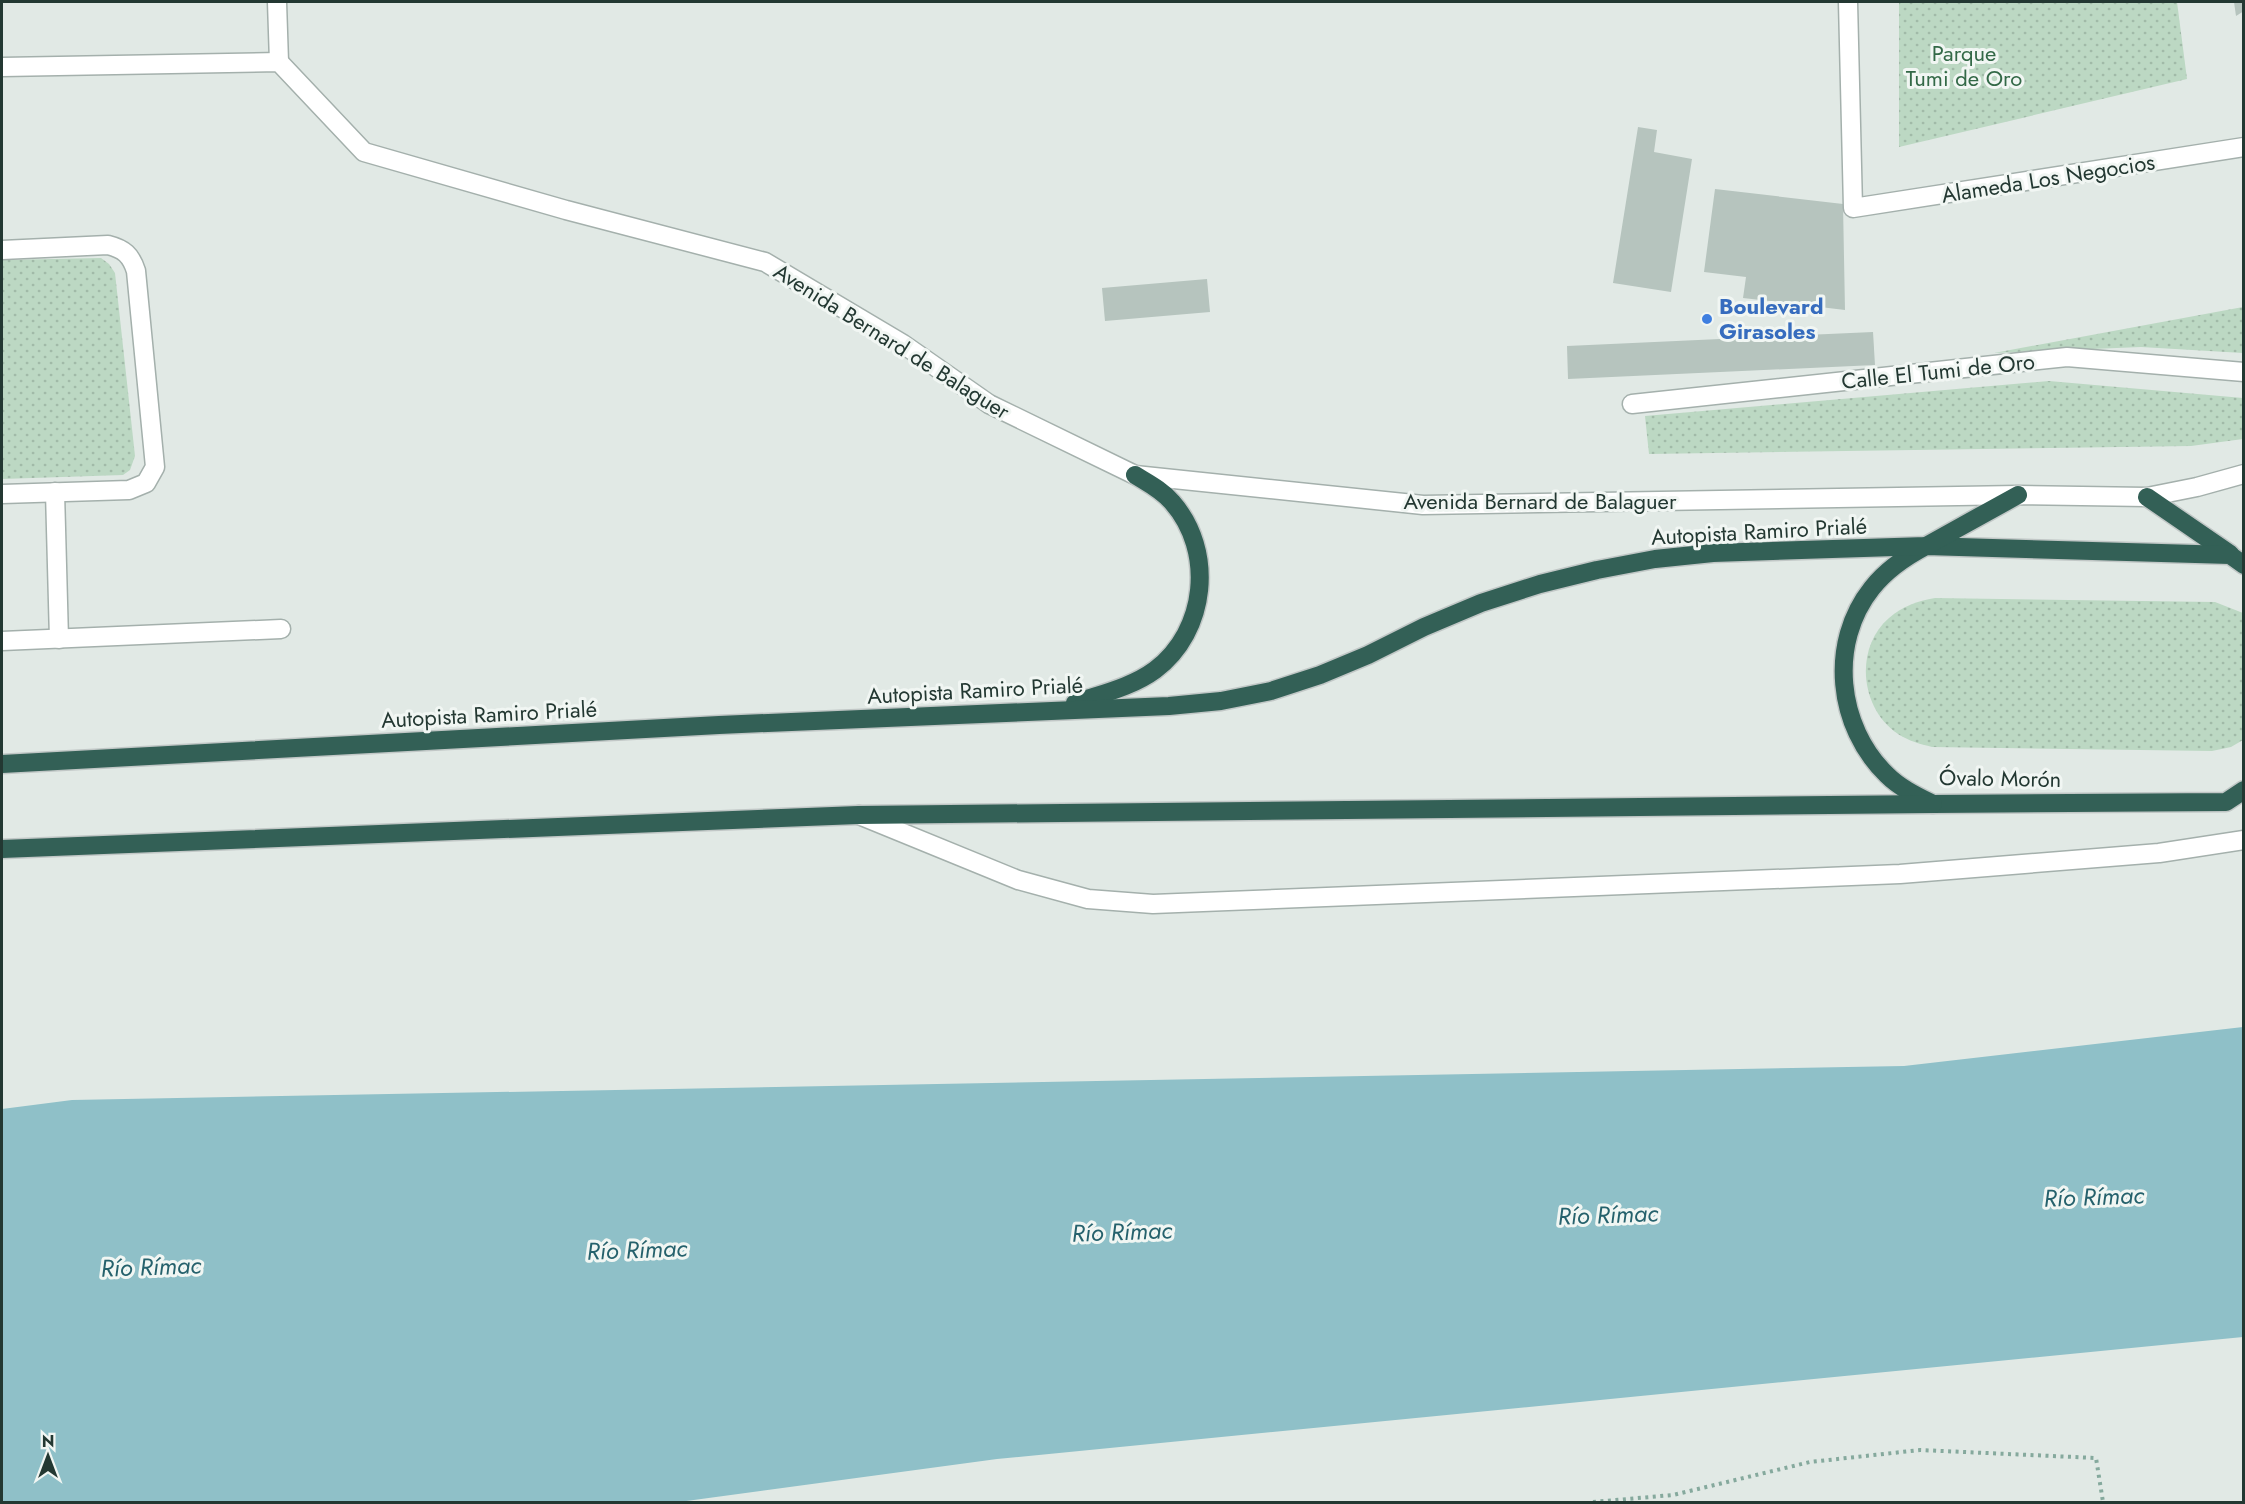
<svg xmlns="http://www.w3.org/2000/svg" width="2245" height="1504" viewBox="0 0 2245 1504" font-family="Jost,sans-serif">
<defs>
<pattern id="green-dots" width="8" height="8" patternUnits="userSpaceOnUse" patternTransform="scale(1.5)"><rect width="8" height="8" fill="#bcd8c3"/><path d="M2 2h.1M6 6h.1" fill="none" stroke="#a1baa8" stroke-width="1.8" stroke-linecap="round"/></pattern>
</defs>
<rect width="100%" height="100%" fill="#e1e9e5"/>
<g fill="url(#green-dots)">
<path d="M1899 2H2177L2187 79 1899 147Z"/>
<path d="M101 258 109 264 115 273 135 456 130 470 123 475 2 479V260Z"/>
<path d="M2243 307V353L2141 347 1994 353Z"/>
<path d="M2049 381 2243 398V439L2191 446 1649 454 1645 416Z"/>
<path d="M1935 598 2215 602 2243 613V740L2231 747 2212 751 1932 747C1920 744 1909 741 1898 734 1860 709 1854 648 1889 618 1903 606 1917 601 1935 598Z"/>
</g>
<path fill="#8fc0c8" d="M2243 1027V1337L997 1459 679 1502H2V1109L72 1100 1904 1066Z"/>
<g fill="#b6c4be">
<path d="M2234 2H2244V11L2236 16Z"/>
<path d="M1638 127 1657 130 1654 152 1692 159 1671 292 1613 283Z"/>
<path d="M1715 189 1843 204 1845 310 1743 298 1746 277 1704 272Z"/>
<path d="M1207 279 1210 312 1105 321 1102 288Z"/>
<path d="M1873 332 1875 365 1568 379 1567 346Z"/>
</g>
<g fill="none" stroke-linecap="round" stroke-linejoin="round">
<g stroke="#a4b0ac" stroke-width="21">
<g id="minor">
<path d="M277 2 279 62"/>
<path d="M1848 2 1853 208 2244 147"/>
<path d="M2 67 279 62 364 152 566 210 765 262 903 344 989 404 1135 475 1423 505 2018 495 2147 497 2197 487 2244 474"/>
<path d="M2 250 108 245C124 249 131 255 136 271L155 467 146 483 129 490 2 494"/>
<path d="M1632 404 2067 357 2244 372"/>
<path d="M55 492 59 639"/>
<path d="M2 641 281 629"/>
<path d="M859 815 1018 880 1088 899 1153 904 1900 874 2159 853 2244 840"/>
</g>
</g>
<g stroke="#c1c7c6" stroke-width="21">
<g id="highway">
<path d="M2147 497 2230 554"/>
<path d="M2244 565 2230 555 1926 546C1905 557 1887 569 1872 588 1828 643 1837 727 1887 775 1900 788 1917 796 1933 804L2226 802 2244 790"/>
<path d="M1075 703C1101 694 1132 687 1155 670 1207 631 1215 551 1172 502 1162 490 1148 483 1135 475"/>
<path d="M2 764 719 725 1169 706 1221 701 1271 691 1320 675 1368 655 1424 627 1481 603 1540 584 1597 570 1655 559 1713 553 1926 546 2018 495"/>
<path d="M2 849 858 815 1933 804"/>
</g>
</g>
<path stroke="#85a99d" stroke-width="4" stroke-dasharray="3 4.5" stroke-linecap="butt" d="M1593 1502 1673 1495 1810 1462 1920 1450 2096 1458 2103 1502"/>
<use href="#minor" stroke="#fff" stroke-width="18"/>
<use href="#highway" stroke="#336056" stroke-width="18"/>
</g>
<circle fill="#3f7fe0" stroke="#f1f6f3" stroke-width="2" cx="1707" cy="319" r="6"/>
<g text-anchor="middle" stroke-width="6" stroke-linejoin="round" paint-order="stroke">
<g font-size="22" fill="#336947" stroke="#f1f6f3">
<text x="1964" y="61">Parque<tspan x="1964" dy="25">Tumi de Oro</tspan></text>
</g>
<g font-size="22" fill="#233832" stroke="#f1f6f3">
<text transform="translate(2048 178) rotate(-9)" y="8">Alameda Los Negocios</text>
<text transform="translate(892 341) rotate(32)" y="8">Avenida Bernard de Balaguer</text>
<text transform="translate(1938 371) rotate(-6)" y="8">Calle El Tumi de Oro</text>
<text x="1540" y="509">Avenida Bernard de Balaguer</text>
<text transform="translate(1759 531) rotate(-3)" y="8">Autopista Ramiro Prialé</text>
<text transform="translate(975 690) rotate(-3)" y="8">Autopista Ramiro Prialé</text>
<text transform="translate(489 714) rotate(-3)" y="8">Autopista Ramiro Prialé</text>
<text transform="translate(2000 778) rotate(1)" y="8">Óvalo Morón</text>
</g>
<g font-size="22" font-weight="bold" fill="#366cbe" stroke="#f1f6f3" text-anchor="start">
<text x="1719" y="314">Boulevard<tspan x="1719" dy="25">Girasoles</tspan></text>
</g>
<g font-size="24" font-style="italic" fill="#25616c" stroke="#f1f6f3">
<text transform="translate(2094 1197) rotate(-2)" y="8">Río Rímac</text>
<text transform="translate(1608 1215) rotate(-2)" y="8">Río Rímac</text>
<text transform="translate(1122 1232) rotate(-2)" y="8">Río Rímac</text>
<text transform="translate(637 1250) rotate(-2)" y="8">Río Rímac</text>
<text transform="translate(151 1267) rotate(-2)" y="8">Río Rímac</text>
</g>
</g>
<rect width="2245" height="1504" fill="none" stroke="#233832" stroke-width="6"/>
<g transform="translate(48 1456)" stroke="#f1f6f3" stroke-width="4.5" paint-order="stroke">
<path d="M0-4.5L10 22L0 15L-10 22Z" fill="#233832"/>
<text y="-9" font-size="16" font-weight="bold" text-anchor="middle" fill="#233832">N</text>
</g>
</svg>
